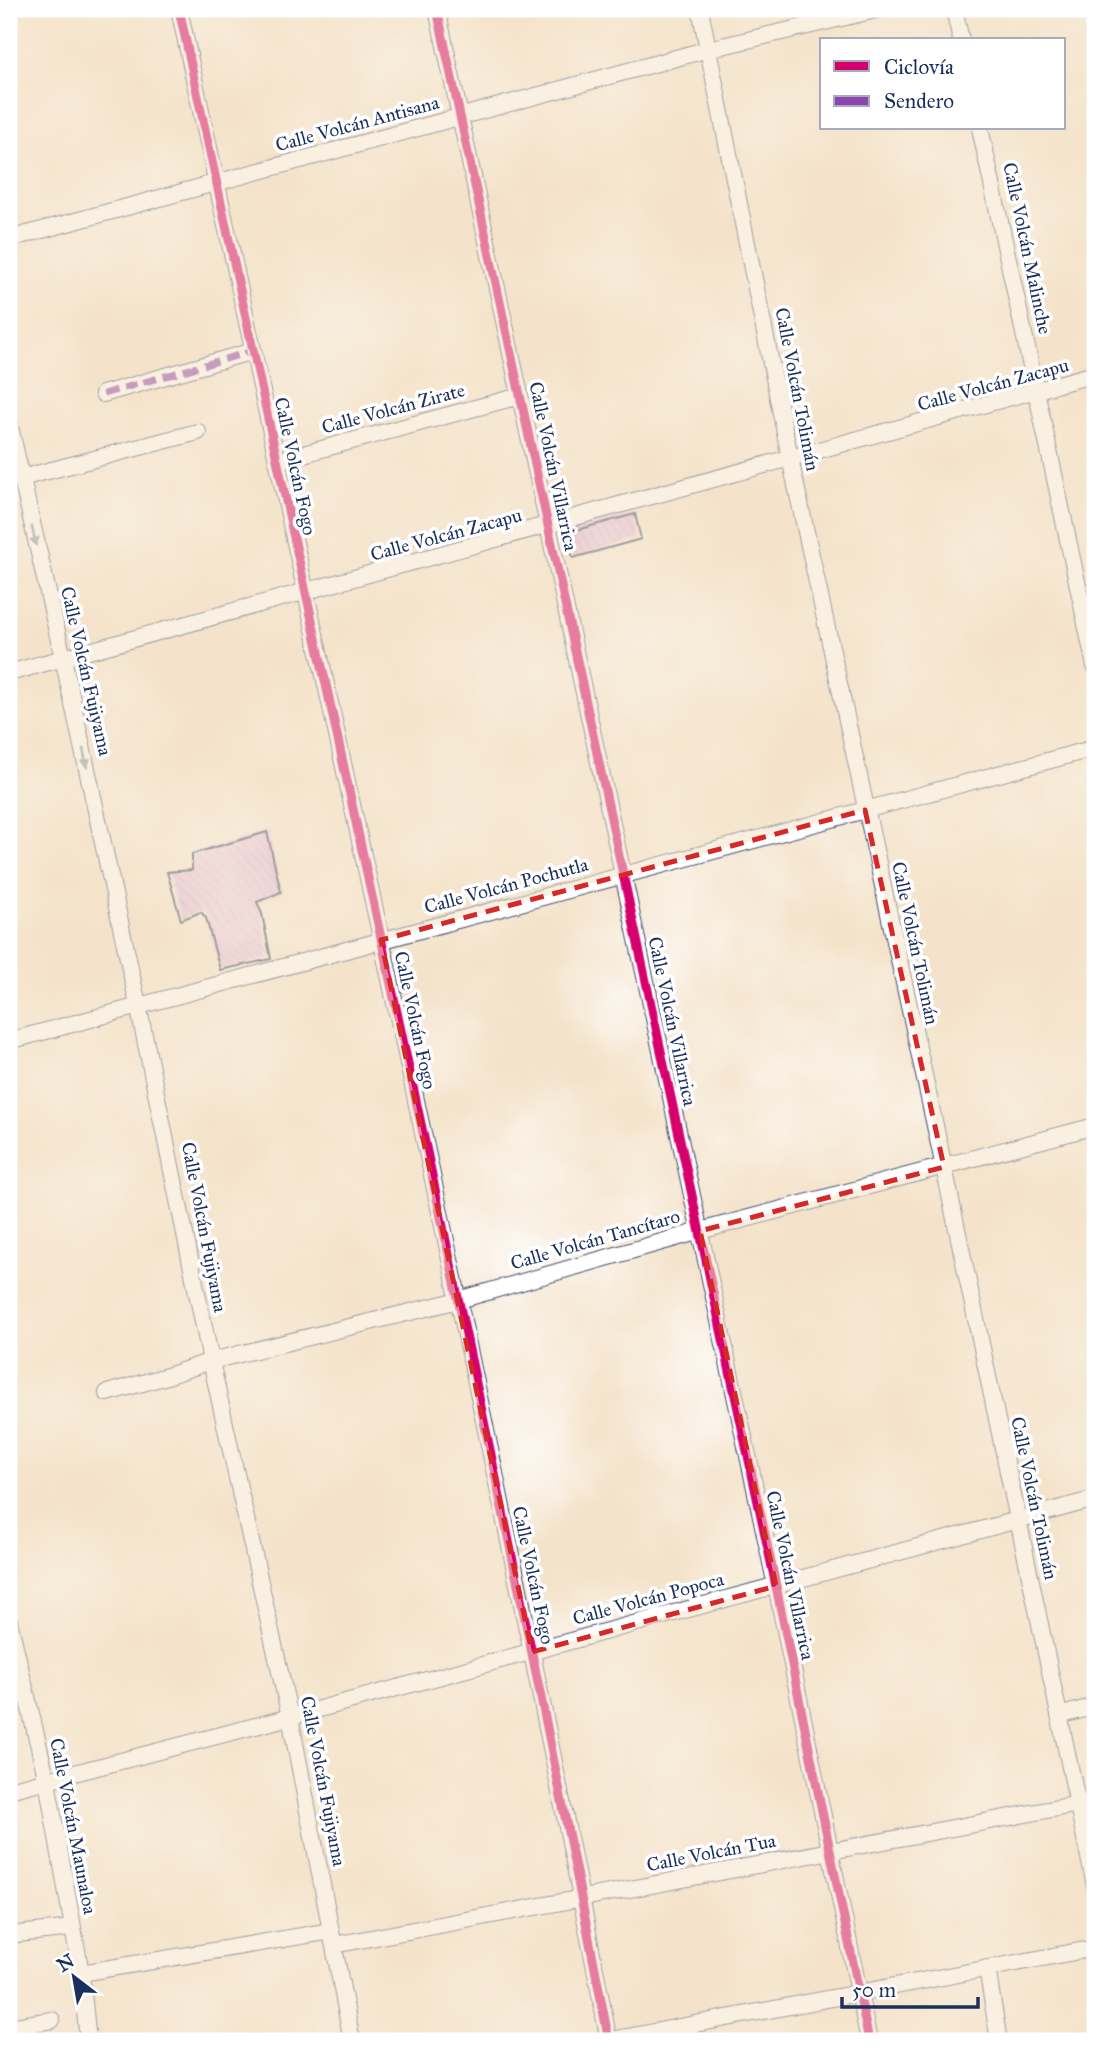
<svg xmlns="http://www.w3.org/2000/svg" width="1104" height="2050" viewBox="0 0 1104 2050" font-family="'IM FELL Great Primer',serif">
<defs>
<pattern id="building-back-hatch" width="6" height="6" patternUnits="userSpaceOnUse" patternTransform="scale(1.75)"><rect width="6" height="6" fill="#e1aadf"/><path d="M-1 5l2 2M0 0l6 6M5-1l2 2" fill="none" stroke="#b68bb8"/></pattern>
</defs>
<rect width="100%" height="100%" fill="#fff"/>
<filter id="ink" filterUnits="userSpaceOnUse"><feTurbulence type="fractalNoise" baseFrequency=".0143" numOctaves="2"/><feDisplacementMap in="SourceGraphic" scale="14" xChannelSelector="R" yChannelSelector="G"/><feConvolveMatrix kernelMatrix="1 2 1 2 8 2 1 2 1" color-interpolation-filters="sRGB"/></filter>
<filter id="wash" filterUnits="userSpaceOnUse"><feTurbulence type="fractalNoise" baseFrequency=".00686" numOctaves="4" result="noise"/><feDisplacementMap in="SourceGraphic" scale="28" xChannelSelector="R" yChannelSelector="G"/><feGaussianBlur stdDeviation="1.57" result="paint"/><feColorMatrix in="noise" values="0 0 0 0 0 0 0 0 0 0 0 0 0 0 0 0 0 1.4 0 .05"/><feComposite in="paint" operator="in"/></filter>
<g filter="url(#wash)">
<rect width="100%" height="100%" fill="#f4e3cb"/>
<g id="blocks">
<g fill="url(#building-back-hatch)">
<path d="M635 514 641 539 573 558 566 533Z"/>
<path d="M267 832 281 892 257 902 262 914 271 959 220 970 206 918 201 912 181 920 167 872 192 870V854Z"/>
</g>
</g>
</g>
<g filter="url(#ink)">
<use href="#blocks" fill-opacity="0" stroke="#3c4a6e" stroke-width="2"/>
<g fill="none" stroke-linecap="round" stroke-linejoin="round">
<g stroke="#3c4a6e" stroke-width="18">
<g id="minor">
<path d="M179 9C325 686 478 1361 609 2041"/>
<path d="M437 9 776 1586 869 2041"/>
<path d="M700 9 790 458 944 1167 1095 1886"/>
<path d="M954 9 961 40"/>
<path d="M980 128 1095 666"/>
<path d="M9 239 709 49 880 9"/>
<path d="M103 394 253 351"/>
<path d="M9 422 63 658 138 1005 211 1361 290 1717 352 2041"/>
<path d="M277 461 520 396"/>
<path d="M21 478 198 432"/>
<path d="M9 673 1095 374"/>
<path d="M9 1041 1095 748"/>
<path d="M107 1393 167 1376 211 1361 459 1300 700 1231 1095 1126"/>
<path d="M9 1621 47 1781 81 1973 88 2041"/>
<path d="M1059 1716 1095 1706"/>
<path d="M9 1790 290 1717 1095 1499"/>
<path d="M9 1935 72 1928"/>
<path d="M334 1945 1095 1801"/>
<path d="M987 1968 999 2041"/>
<path d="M81 1973 331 1931"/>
<path d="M9 2027 52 2020"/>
<path d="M606 2041 1095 1948"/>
</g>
</g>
<use href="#minor" stroke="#fff" stroke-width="16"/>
<path stroke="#8e44ad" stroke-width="7" stroke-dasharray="14 7" stroke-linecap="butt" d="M103 394 253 351"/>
<g stroke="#fff" stroke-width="13">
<g id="cycleway">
<path d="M179 9C325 686 478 1361 609 2041"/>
<path d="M437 9 776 1586 869 2041"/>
</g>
</g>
<use href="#cycleway" stroke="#d6006c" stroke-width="9"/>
</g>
<defs><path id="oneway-solid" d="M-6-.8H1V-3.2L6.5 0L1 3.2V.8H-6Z" transform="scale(1.75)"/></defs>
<g fill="#8d97ae">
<use href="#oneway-solid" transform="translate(34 536) rotate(77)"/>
<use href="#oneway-solid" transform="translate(85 758) rotate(78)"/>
</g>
</g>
<path d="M0 0H1104V2050H0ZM865 810 944 1167 700 1231 776 1586 532 1652 381 940Z" fill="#f4e3cb" fill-opacity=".55" fill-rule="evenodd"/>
<path fill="none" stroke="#d62828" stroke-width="5" stroke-dasharray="14 9" stroke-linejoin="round" d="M865 810 944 1167 700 1231 776 1586 532 1652 381 940Z"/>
<g text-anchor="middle" stroke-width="7" stroke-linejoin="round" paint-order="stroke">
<g font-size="19" fill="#1b2f5e" stroke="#fff">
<text transform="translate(357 123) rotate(-15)" y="7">Calle Volcán Antisana</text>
<text transform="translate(1028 248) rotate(78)" y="7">Calle Volcán Malinche</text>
<text transform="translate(993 384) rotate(-15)" y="7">Calle Volcán Zacapu</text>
<text transform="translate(798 389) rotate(79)" y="7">Calle Volcán Tolimán</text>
<text transform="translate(393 408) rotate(-15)" y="7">Calle Volcán Zirate</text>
<text transform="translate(296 466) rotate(78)" y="7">Calle Volcán Fogo</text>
<text transform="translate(554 466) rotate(78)" y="7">Calle Volcán Villarrica</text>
<text transform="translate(446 534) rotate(-15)" y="7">Calle Volcán Zacapu</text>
<text transform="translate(87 671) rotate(77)" y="7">Calle Volcán Fujiyama</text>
<text transform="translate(506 885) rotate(-15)" y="7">Calle Volcán Pochutla</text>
<text transform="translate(916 943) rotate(78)" y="7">Calle Volcán Tolimán</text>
<text transform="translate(416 1020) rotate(78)" y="7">Calle Volcán Fogo</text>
<text transform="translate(673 1021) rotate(78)" y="7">Calle Volcán Villarrica</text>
<text transform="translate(205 1227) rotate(79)" y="7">Calle Volcán Fujiyama</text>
<text transform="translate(595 1239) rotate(-16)" y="7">Calle Volcán Tancítaro</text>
<text transform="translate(1035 1498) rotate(78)" y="7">Calle Volcán Tolimán</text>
<text transform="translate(534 1575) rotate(78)" y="7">Calle Volcán Fogo</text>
<text transform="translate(791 1575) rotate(78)" y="7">Calle Volcán Villarrica</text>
<text transform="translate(648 1598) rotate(-15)" y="7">Calle Volcán Popoca</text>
<text transform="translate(324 1781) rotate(79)" y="7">Calle Volcán Fujiyama</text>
<text transform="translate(74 1826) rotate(79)" y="7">Calle Volcán Maunaloa</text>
<text transform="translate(711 1852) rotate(-11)" y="7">Calle Volcán Tua</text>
</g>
</g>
<rect width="1104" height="2050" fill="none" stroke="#fff" stroke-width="35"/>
<rect x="820" y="38" width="245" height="91" fill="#ffffff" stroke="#a4acbf" stroke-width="2"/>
<rect x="834" y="61" width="35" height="10" fill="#d6006c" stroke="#a4acbf" stroke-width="2"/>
<text x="884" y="74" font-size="21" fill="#1b2f5e">Ciclovía</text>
<rect x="834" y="96" width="35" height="10" fill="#8e44ad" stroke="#a4acbf" stroke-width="2"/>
<text x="884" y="108" font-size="21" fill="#1b2f5e">Sendero</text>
<g transform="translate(74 1977) rotate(329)" stroke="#ffffff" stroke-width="5" paint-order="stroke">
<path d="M0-5L12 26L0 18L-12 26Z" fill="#1b2f5e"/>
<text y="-10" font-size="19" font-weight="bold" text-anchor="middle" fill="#1b2f5e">N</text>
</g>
<path d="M842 1997v10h136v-10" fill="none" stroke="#1b2f5e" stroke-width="3.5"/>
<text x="852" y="1997" font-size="21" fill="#1b2f5e" stroke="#ffffff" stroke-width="5" paint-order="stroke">50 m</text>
</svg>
